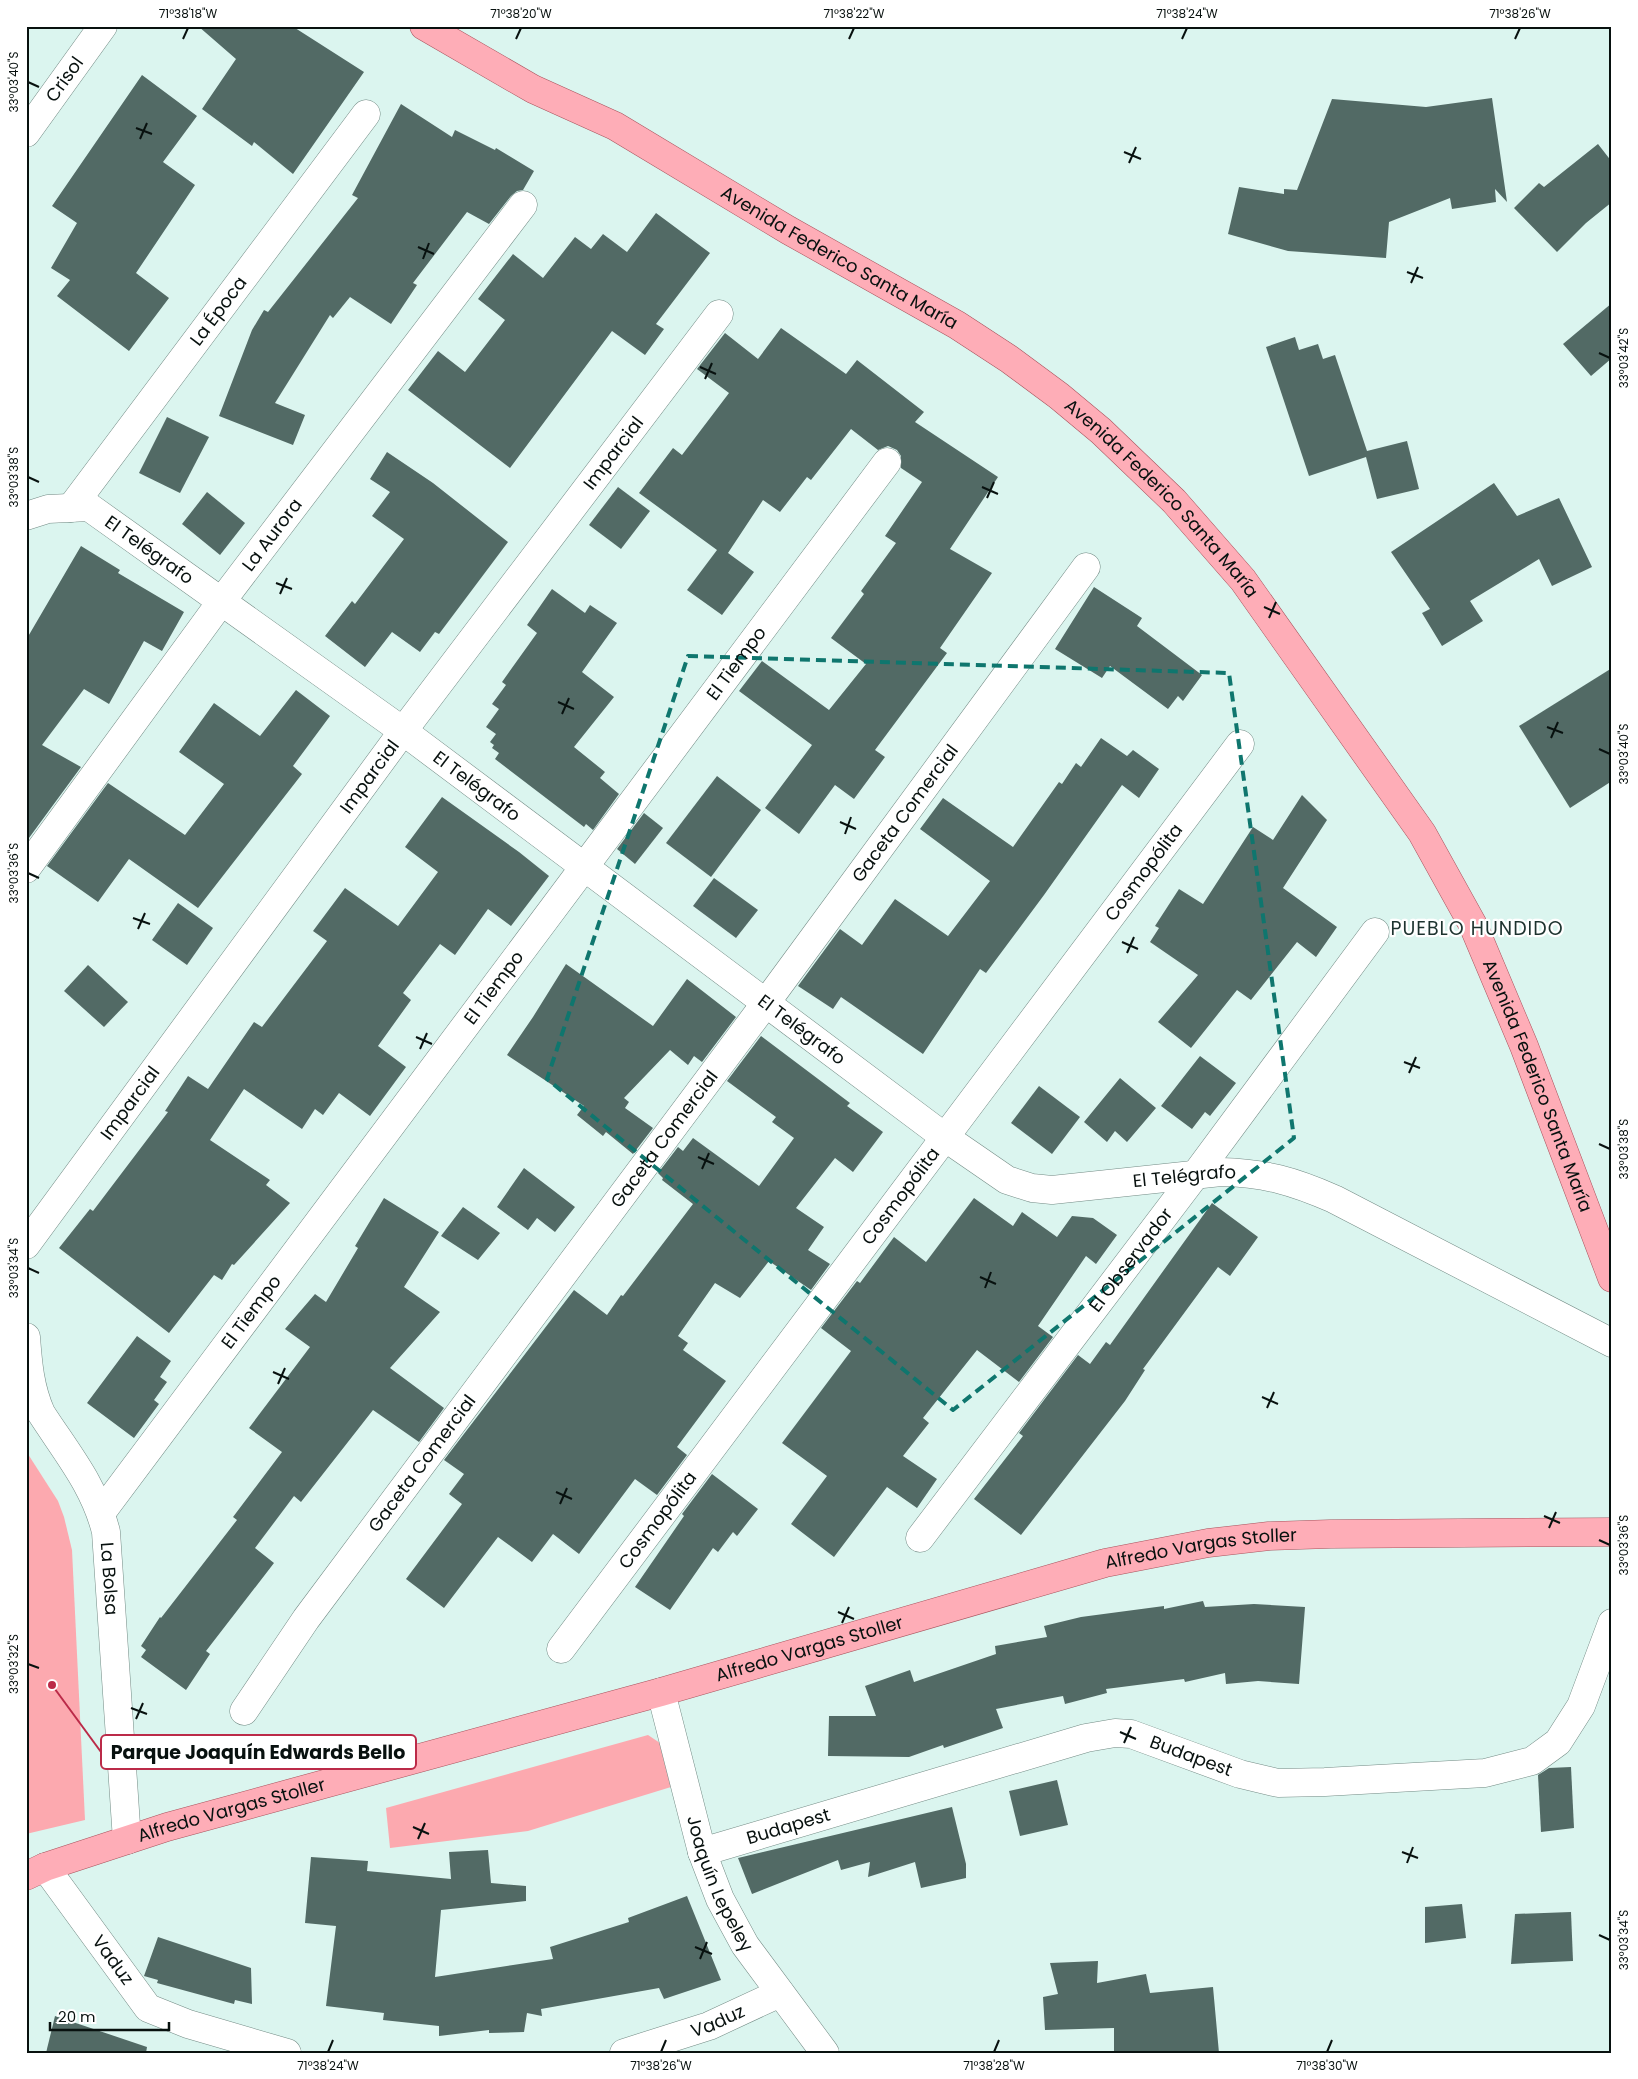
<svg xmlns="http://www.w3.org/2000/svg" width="1638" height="2079" viewBox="0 0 1638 2079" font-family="Poppins,sans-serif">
<rect width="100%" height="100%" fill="#dbf5ef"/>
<g fill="#fca9af">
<path d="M26 1451 58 1501 64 1517 72 1550 85 1820 26 1834Z"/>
<path d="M648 1735 660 1743 671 1787 528 1831 390 1848 386 1808Z"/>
</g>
<g fill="#526a65">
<path d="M198 26H292L364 72 293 174 254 142 252 146 202 109 236 59Z"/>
<path d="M142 75 197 116 163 162 195 185 136 273 169 298 129 351 57 296 70 280 51 268 77 223 52 206Z"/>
<path d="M1492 98 1507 202 1495 189 1496 202 1452 209 1450 198 1389 222 1386 258 1288 251 1228 234 1239 187 1284 194V189L1297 190 1332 99 1426 107Z"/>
<path d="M401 104 452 137 455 130 495 150 496 148 534 171 523 190 517 191 511 196 489 224 467 212 413 283 417 285 391 324 350 297 333 318 330 315 275 403 305 415 293 445 219 416 252 330 264 310 268 312 358 198 352 195Z"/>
<path d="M1598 144 1612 162V202L1586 223 1557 252 1514 208 1539 183 1544 187Z"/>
<path d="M656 213 710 253 656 324 664 329 645 355 612 331 510 468 408 390 438 351 465 372 505 320 478 299 513 254 543 278 575 237 591 249 603 234 627 252Z"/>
<path d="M1612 303V358L1591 376 1563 344Z"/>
<path d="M781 328 846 374 857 360 924 412 915 422 998 477 950 549 992 573 940 648 947 653 875 750 885 757 854 799 835 785 799 834 765 808 812 745 739 691 762 661 829 710 866 664 831 638 864 594 861 591 896 543 885 536 922 482 901 468V456L897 450 888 446 878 450 851 429 811 480 807 477 780 512 763 500 728 553 754 572 722 615 687 590 717 550 639 493 673 448 682 455 729 393 697 369 725 333 758 359Z"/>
<path d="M1295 337 1299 350 1318 344 1323 359 1335 355 1367 451 1407 441 1419 489 1377 499 1366 457 1309 476 1266 347Z"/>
<path d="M167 417 209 437 180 493 139 473Z"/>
<path d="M387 452 433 483 508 542 439 634 435 632 420 652 392 632 365 667 325 636 352 601 355 604 404 539 372 516 390 492 370 479Z"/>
<path d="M1494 483 1517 516 1559 498 1592 567 1552 586 1539 559 1470 601 1483 621 1442 646 1422 613 1430 609 1391 552Z"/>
<path d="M618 487 650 511 621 549 589 525Z"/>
<path d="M207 492 245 523 220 555 182 524Z"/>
<path d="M81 546 120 570 118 573 184 612 162 651 144 641 109 704 84 689 42 745 81 767 26 842V640Z"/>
<path d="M1094 587 1142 618 1137 626 1202 675 1183 701 1178 696 1168 709 1110 666 1102 678 1055 649Z"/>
<path d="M552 589 585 613 590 605 617 623 582 672 614 697 574 747 605 772 600 778 619 794 593 830 586 824 584 827 495 759 499 753 492 748 494 745 490 742 496 734 486 727 499 709 492 704 506 685 502 682 537 633 527 625Z"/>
<path d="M1612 668V781L1570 808 1519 726Z"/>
<path d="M296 690 330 716 293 766 302 774 198 908 129 859 98 902 47 866 108 783 185 835 224 784 179 752 214 703 260 736Z"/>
<path d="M1101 738 1127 756 1133 750 1159 769 1139 798 1122 785 1044 895 986 973 980 969 923 1054 841 997 833 1009 798 986 840 929 862 945 895 899 948 936 990 881 920 829 943 798 1013 847 1059 782 1062 784 1076 763 1081 767Z"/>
<path d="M717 776 761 810 711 877 666 843Z"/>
<path d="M1302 795 1327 820 1283 888 1337 927 1316 957 1297 942 1251 1000 1237 990 1191 1048 1158 1022 1198 975 1150 942 1159 928 1155 926 1179 889 1203 904 1253 827 1273 840Z"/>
<path d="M442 797 519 852 549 876 511 926 488 909 455 955 440 944 403 993 411 1000 378 1046 406 1067 370 1116 339 1093 323 1115 315 1109 302 1129 244 1089 210 1140 270 1180 266 1185 290 1203 234 1265 232 1264 222 1280 214 1275 169 1333 59 1248 90 1209 93 1211 168 1112 165 1111 188 1076 208 1089 254 1022 262 1027 327 941 313 931 345 888 398 926 438 872 405 847Z"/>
<path d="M644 813 663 828 635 864 617 849Z"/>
<path d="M714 878 758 910 736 938 693 906Z"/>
<path d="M178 903 213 928 187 965 152 940Z"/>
<path d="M566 964 653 1026 687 979 736 1017 702 1062 694 1056 688 1065 670 1050 624 1098 629 1102 625 1108 653 1128 633 1154 606 1132 603 1136 577 1115 584 1106 507 1055 533 1017Z"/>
<path d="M88 965 128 1002 104 1027 64 991Z"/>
<path d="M761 1036 850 1103 847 1106 883 1132 853 1172 835 1158 796 1208 824 1227 808 1250 830 1264 811 1290 769 1261 740 1298 715 1283 678 1336 688 1343 683 1350 726 1381 677 1447 687 1455 657 1495 635 1479 579 1554 553 1534 532 1562 498 1537 444 1608 406 1579 462 1504 449 1494 464 1474 444 1460 574 1290 607 1315 621 1295 623 1296 693 1204 662 1180 663 1178 658 1173 678 1147 683 1151 693 1138 759 1186 794 1138 772 1122 776 1117 727 1081Z"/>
<path d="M1200 1056 1236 1083 1210 1116 1205 1112 1192 1129 1161 1106Z"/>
<path d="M1120 1078 1156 1108 1127 1142 1115 1131 1107 1142 1084 1122Z"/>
<path d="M1039 1086 1080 1117 1052 1154 1011 1123Z"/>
<path d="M524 1168 575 1207 555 1232 537 1218 528 1230 497 1207Z"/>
<path d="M384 1198 439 1232 404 1287 440 1312 390 1368 444 1408 419 1442 373 1410 301 1502 294 1496 255 1548 274 1563 206 1651 210 1654 186 1690 141 1657 146 1650 141 1646 160 1617 161 1618 237 1520 233 1517 282 1452 249 1428 310 1347 285 1329 315 1294 326 1302 358 1248 355 1246Z"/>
<path d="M974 1198 1013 1226 1022 1212 1057 1237 1072 1216 1093 1218 1117 1235 1096 1264 1086 1256 1038 1326 1053 1337 1019 1382 977 1350 923 1418 929 1423 903 1456 937 1479 917 1508 887 1487 834 1557 791 1524 827 1476 782 1443 851 1351 821 1328 857 1281 860 1283 894 1237 926 1262Z"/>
<path d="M1212 1203 1258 1237 1230 1276 1218 1267 1143 1369 1145 1370 1125 1401 1021 1535 974 1499 1023 1436 1019 1433 1078 1355 1090 1364 1106 1342 1110 1345Z"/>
<path d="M463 1207 500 1233 478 1260 441 1236Z"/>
<path d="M137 1336 171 1361 160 1377 167 1382 154 1400 159 1404 134 1438 87 1403Z"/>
<path d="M712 1474 758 1509 737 1536 733 1532 718 1552 713 1548 670 1610 635 1587 684 1516 682 1514Z"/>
<path d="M1203 1601 1205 1607 1254 1604 1305 1607 1299 1684 1258 1681 1226 1684 1225 1673 1185 1682 1184 1679 1106 1689 1107 1693 1065 1704 1063 1696 996 1709 1003 1728 944 1748 943 1745 909 1757 828 1756 829 1716H876L865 1686 910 1670 914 1682 996 1654 995 1646 1047 1637 1044 1626 1081 1617 1164 1606V1609Z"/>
<path d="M1571 1767 1574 1828 1541 1832 1538 1775 1549 1768Z"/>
<path d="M1057 1780 1068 1825 1020 1836 1009 1791Z"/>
<path d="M952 1807 966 1864V1878L921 1888 915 1862 868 1877 870 1862 841 1870 838 1860 752 1894 738 1858Z"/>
<path d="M488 1850 491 1883 526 1886V1901L441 1910 435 1977 553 1959 550 1947 629 1922 628 1918 687 1896 721 1980 664 1999 659 1988 541 2009 542 2016 527 2013 524 2032 489 2033V2030L439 2036V2026L383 2020 384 2013 326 2006 336 1926 305 1923 311 1857 368 1861 367 1871 451 1879 449 1852Z"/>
<path d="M1462 1904 1466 1938 1425 1943V1907Z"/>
<path d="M1571 1912 1573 1961 1511 1964 1515 1914Z"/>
<path d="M158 1937 251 1968 252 2004 235 2000 234 2004 157 1983 158 1980 144 1976Z"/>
<path d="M1098 1961 1097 1983 1146 1974 1150 1993 1213 1987 1219 2053H1114V2028L1045 2030 1043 1997 1058 1994 1050 1963Z"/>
<path d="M55 2016 147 2047 146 2053H46Z"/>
</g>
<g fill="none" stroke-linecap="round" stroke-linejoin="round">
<g stroke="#738b85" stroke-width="29">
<g id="minor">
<path id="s1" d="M26 133 103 26"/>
<path id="s2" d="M71 508 366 114"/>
<path id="s3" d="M26 516 48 509 89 507 403 731 946 1138 1007 1180 1032 1188 1052 1190 1221 1172C1265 1173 1293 1181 1334 1199L1612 1343"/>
<path id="s4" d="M26 869 221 602 523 205"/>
<path id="s5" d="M26 1245 403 731 719 314"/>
<path id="s6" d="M26 1337C28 1364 30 1388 41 1413 66 1452 95 1486 106 1532L127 1840"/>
<path id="s7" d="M101 1513 887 462"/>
<path id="s8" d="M920 1538 1196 1174 1375 932"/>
<path id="s9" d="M561 1649 1240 744"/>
<path id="s10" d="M661 1692 702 1852 720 1899 745 1945 825 2053"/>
<path id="s11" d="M244 1711 306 1619 765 1004 1086 567"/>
<path id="s12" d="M702 1852 1086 1738 1115 1733 1131 1734 1240 1774 1278 1783 1325 1782 1485 1773 1532 1761 1558 1742 1581 1706 1612 1623"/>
<path id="s13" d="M45 1867 148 2008 188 2024 287 2053"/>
<path id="s14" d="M624 2053 709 2026 780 1993"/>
</g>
</g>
<g stroke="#a8535d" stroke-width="29">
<g id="major">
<path id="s15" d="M424 26 533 89 615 126 788 230 957 325 1009 359 1059 396 1101 431 1174 501 1243 580 1422 833 1473 925 1524 1046 1612 1278"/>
<path id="s16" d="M26 1876 45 1867 167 1827 661 1692 1105 1563 1208 1543 1269 1536 1330 1534 1612 1532"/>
</g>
</g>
<use href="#minor" stroke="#fff" stroke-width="28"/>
<use href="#major" stroke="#feadb7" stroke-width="28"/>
</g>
<path fill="none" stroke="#0f766e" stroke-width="4" stroke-dasharray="10 6" stroke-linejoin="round" d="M688 656 1229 673 1294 1138 953 1410 547 1079Z"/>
<path fill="none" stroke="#08110f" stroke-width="2" d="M183 39 188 28M516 39 521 28M849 39 854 28M1182 39 1187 28M1515 39 1520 28M28 82 39 87M136 128 152 134M140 139 147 123M1124 152 1141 159M1129 163 1136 147M418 247 434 254M423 259 429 243M1407 272 1423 278M1411 283 1418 267M1599 353 1610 358M700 367 716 374M705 379 712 363M28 477 39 482M982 487 998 494M987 498 994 482M276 583 292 589M280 594 287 578M1264 607 1280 614M1269 618 1276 602M558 702 574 709M562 714 569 698M1547 727 1563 733M1551 738 1558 722M1599 749 1610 754M840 822 856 829M845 834 851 817M28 873 39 878M133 918 150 924M138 929 145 913M1122 942 1138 949M1127 953 1134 937M416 1037 432 1044M420 1049 427 1033M1404 1062 1420 1068M1409 1073 1416 1057M1599 1144 1610 1149M698 1157 714 1164M702 1169 709 1153M28 1268 39 1273M980 1277 996 1284M985 1288 991 1272M273 1372 289 1379M278 1384 285 1368M1262 1397 1278 1404M1267 1408 1274 1392M556 1492 572 1499M560 1504 567 1488M1544 1516 1560 1523M1549 1528 1556 1512M1599 1540 1610 1545M838 1612 854 1619M842 1623 849 1607M28 1664 39 1668M131 1708 147 1714M136 1719 143 1703M1120 1732 1136 1739M1124 1743 1131 1727M413 1827 429 1834M418 1839 425 1823M1402 1852 1418 1858M1407 1863 1413 1847M1599 1935 1610 1940M695 1947 712 1954M700 1959 707 1942M328 2052 333 2040M661 2052 666 2040M994 2052 999 2040M1327 2052 1332 2040"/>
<g text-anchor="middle" stroke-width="4.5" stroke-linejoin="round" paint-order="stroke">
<g font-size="18" fill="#08110f" stroke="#fff">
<text dy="6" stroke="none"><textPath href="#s1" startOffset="66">Crisol</textPath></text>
<text dy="6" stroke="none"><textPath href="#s15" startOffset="476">Avenida Federico Santa María</textPath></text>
<text dy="6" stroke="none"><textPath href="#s2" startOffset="246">La Época</textPath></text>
<text dy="6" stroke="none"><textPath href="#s5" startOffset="986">Imparcial</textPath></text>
<text dy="6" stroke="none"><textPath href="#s15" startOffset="881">Avenida Federico Santa María</textPath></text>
<text dy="6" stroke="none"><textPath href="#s4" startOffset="415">La Aurora</textPath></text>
<text dy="6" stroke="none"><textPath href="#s3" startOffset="138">El Telégrafo</textPath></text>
<text dy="6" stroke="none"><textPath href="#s7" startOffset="1061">El Tiempo</textPath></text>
<text dy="6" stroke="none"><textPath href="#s5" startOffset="581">Imparcial</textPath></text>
<text dy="6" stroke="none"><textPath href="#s3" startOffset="542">El Telégrafo</textPath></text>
<text dy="6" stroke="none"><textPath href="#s11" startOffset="1115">Gaceta Comercial</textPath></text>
<text dy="6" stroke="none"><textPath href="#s9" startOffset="971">Cosmopólita</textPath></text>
<text dy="6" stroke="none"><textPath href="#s7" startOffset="656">El Tiempo</textPath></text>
<text dy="6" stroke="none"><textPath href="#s3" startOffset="948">El Telégrafo</textPath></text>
<text dy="6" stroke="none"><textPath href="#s15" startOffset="1585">Avenida Federico Santa María</textPath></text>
<text dy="6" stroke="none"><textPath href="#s5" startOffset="176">Imparcial</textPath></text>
<text dy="6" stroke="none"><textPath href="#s11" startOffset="710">Gaceta Comercial</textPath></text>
<text dy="6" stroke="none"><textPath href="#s3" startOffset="1382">El Telégrafo</textPath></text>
<text dy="6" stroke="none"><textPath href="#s9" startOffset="566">Cosmopólita</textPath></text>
<text dy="6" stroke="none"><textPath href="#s8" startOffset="349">El Observador</textPath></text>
<text dy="6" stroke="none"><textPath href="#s7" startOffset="251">El Tiempo</textPath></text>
<text dy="6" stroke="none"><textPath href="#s11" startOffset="305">Gaceta Comercial</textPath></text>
<text dy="6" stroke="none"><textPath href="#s9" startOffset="161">Cosmopólita</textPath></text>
<text dy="6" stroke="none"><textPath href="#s16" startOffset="1221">Alfredo Vargas Stoller</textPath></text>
<text dy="6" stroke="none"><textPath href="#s6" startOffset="261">La Bolsa</textPath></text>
<text dy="6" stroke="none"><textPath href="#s16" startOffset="816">Alfredo Vargas Stoller</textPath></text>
<text dy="6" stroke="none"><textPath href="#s12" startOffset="510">Budapest</textPath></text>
<text dy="6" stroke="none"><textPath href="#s16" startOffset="216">Alfredo Vargas Stoller</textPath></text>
<text dy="6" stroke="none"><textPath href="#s12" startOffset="90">Budapest</textPath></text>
<text dy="6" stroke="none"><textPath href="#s10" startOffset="201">Joaquín Lepeley</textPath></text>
<text dy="6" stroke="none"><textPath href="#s13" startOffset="115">Vaduz</textPath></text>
<text dy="6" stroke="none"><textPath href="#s14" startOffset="99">Vaduz</textPath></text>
</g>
<g font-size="19" letter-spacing="1" fill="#1d332f" stroke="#fff">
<text x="1477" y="935">PUEBLO HUNDIDO</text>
</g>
</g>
<path fill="none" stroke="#bb2a48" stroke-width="2" d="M52 1685L101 1752"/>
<circle fill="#bb2a48" stroke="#fff" stroke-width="2" cx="52" cy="1685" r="5"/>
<rect fill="#fff" stroke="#bb2a48" stroke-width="2" x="101" y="1735" width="315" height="34" rx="5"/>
<g font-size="19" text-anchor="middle" font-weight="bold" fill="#08110f">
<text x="258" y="1759">Parque Joaquín Edwards Bello</text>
</g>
<rect width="1638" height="2079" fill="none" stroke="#ffffff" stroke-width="55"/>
<path d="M50 2022v8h119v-8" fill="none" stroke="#08110f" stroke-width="2.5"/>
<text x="58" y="2022" font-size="15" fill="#08110f" stroke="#ffffff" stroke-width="4" paint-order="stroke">20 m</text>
<rect x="28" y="28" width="1582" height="2024" fill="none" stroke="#08110f" stroke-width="2"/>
<g font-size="12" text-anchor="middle" fill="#08110f">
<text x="188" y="18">71°38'18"W</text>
<text x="521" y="18">71°38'20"W</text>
<text x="854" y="18">71°38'22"W</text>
<text x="1187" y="18">71°38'24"W</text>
<text x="1520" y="18">71°38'26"W</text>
<text transform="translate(14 82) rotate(-90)" y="4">33°03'40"S</text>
<text transform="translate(1624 358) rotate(-90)" y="4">33°03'42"S</text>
<text transform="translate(14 477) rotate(-90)" y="4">33°03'38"S</text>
<text transform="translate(1624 754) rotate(-90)" y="4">33°03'40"S</text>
<text transform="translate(14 873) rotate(-90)" y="4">33°03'36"S</text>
<text transform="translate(1624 1149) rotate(-90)" y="4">33°03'38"S</text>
<text transform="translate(14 1268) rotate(-90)" y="4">33°03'34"S</text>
<text transform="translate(1624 1545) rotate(-90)" y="4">33°03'36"S</text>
<text transform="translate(14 1664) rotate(-90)" y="4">33°03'32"S</text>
<text transform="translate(1624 1940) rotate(-90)" y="4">33°03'34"S</text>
<text x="328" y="2070">71°38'24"W</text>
<text x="661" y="2070">71°38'26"W</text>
<text x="994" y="2070">71°38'28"W</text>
<text x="1327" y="2070">71°38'30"W</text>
</g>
</svg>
